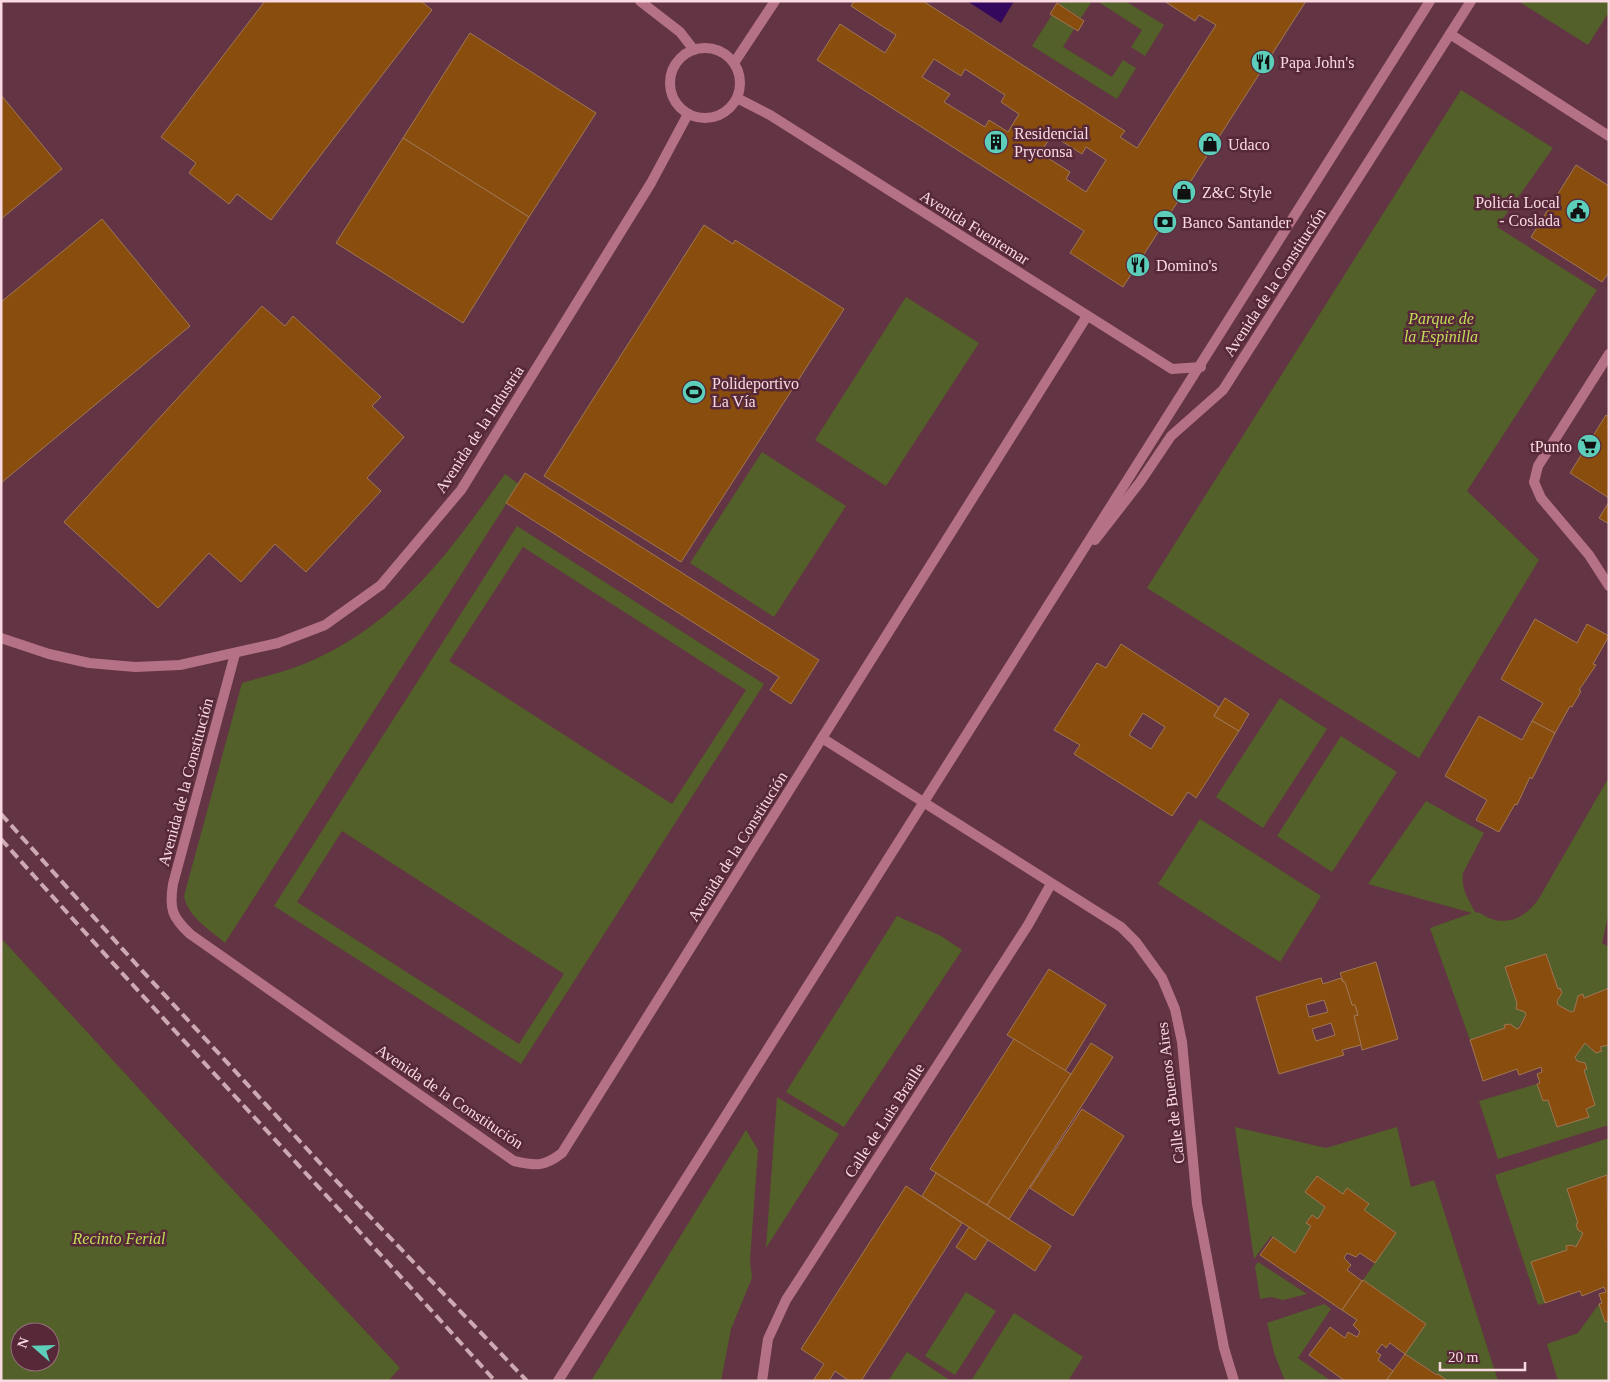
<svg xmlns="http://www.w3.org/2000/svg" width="1610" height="1382" viewBox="0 0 1610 1382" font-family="'Times New Roman',serif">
<rect width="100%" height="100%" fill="#633443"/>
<g fill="#536029" fill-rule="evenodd">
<path d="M1061 1H1092L1081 18 1059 4Z"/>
<path d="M1097 1H1125L1164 25 1145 56 1131 47 1142 30Z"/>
<path d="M1518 1H1609V12L1588 45Z"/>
<path d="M1052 15 1074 29 1063 47 1112 77 1123 60 1136 68 1117 99 1032 46Z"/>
<path d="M1461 90 1553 148 1497 227 1597 290 1467 491 1539 560 1419 758 1147 588Z"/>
<path d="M906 297 979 343 886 486 815 440Z"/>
<path d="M762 452 846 506 774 617 690 563Z"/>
<path d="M505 474 519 484 225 943C209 929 188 917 184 896L242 683C262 677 284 672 304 664 398 625 448 554 505 474Z"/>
<path d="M517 526 764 684 521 1064 274 906ZM523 547 746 690 672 804 449 661ZM342 831 564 974 519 1044 297 902Z"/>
<path d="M1280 698 1327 729 1263 828 1216 797Z"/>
<path d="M1341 736 1397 772 1332 872 1277 836Z"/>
<path d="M1609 777V912L1602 943 1609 947V988L1584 998 1583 995 1578 996 1574 1011 1571 1012 1558 1005 1557 1001 1562 993 1560 988 1558 989 1546 954 1505 968 1517 1003 1516 1009 1525 1012 1526 1015 1517 1029 1509 1024 1505 1025V1028L1470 1040 1430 928 1472 913 1368 884 1426 801 1484 833 1463 873C1461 890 1468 898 1475 912 1480 912 1484 916 1489 918 1509 926 1526 916 1538 900Z"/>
<path d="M1200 819 1321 896 1280 962 1158 884Z"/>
<path d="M897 916 941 936 962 950 844 1127 786 1092Z"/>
<path d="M1 938 174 1127 400 1368 388 1381H1ZM20 1332H50V1362H20Z"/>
<path d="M1585 1043 1596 1053 1601 1051 1600 1047 1609 1045V1125L1498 1159 1479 1101 1537 1084 1543 1101 1548 1100 1557 1127 1588 1117 1586 1109 1595 1105 1584 1070 1587 1069 1585 1063 1577 1061 1575 1057Z"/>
<path d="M777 1097 839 1134 766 1248Z"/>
<path d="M1235 1127 1326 1148 1397 1127 1411 1187 1434 1180 1498 1381H1448L1405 1354 1425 1324 1363 1280 1396 1233 1364 1210 1368 1203 1347 1189 1343 1194 1317 1176 1305 1192 1325 1207 1318 1219 1312 1215 1306 1222 1311 1226 1295 1253 1271 1236 1254 1259Z"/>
<path d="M746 1130 758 1150 750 1260 752 1278 731 1329 721 1381H591Z"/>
<path d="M1609 1138V1178L1607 1175 1567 1189 1583 1233 1576 1247 1571 1245 1567 1247V1250L1532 1262 1545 1303 1538 1305 1495 1175Z"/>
<path d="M1258 1262 1307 1294 1283 1300 1271 1297 1260 1299 1255 1266Z"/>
<path d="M966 1292 996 1311 955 1375 925 1356Z"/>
<path d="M1324 1304 1331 1309 1298 1358 1331 1381H1285L1274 1353 1267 1323Z"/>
<path d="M1599 1304 1605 1322 1609 1321V1381H1558L1547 1344 1578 1333Z"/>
<path d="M1014 1313 1083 1357 1068 1381H971Z"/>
<path d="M907 1352 951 1381H888Z"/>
</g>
<path fill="#34085d" d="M967 1H1014L1001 23Z"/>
<g fill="#894d0d" stroke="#a07755" fill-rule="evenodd">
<path d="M265 1H421L432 10 271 220 237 194 229 204 189 173 196 163 161 137Z"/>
<path d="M854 1H923L1125 131 1120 137 1137 148 1216 25 1199 15 1195 21 1164 1H1306L1123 287 1070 253 1084 231 817 60 840 24 885 53 896 35 851 6ZM934 59 961 76 965 69 1005 95 1001 102 1019 114 1008 132 989 120 985 127 944 102 950 94 922 77ZM1052 135 1082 154 1086 147 1106 160 1086 192 1066 179 1070 172 1040 153Z"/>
<path d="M1057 3 1084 21 1078 31 1050 14Z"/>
<path d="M470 33 596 113 529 217 403 138Z"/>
<path d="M1 95 62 169 1 219Z"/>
<path d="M403 138 529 217 463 323 336 243Z"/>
<path d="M1576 165 1609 186V272L1602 282 1531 237Z"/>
<path d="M102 219 190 326 1 483V302Z"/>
<path d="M704 225 733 244 735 240 844 309 681 562 544 476Z"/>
<path d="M262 306 285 326 293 316 381 397 372 406 404 437 367 478 381 491 306 572 275 544 241 582 209 553 158 608 64 522Z"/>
<path d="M1606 415 1609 417V498L1570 473Z"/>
<path d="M525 473 819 660 791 704 770 690 779 677 506 503Z"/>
<path d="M1609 502V524L1599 518Z"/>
<path d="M1535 619 1577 643 1587 624 1609 636 1593 664 1596 665 1579 690 1581 691 1572 707 1570 706 1555 733 1532 721 1543 703 1501 679Z"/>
<path d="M1121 644 1219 707 1214 716 1239 731 1196 798 1188 792 1172 816 1074 754 1080 745 1054 730 1097 663 1106 668ZM1143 713 1165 727 1151 749 1129 735Z"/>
<path d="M1225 698 1249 714 1239 731 1214 716Z"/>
<path d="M1479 716 1522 740 1532 721 1555 733 1532 779 1530 777 1517 805 1515 804 1499 832 1476 820 1487 800 1445 776Z"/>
<path d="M1546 954 1558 989 1560 988 1562 993 1557 1001 1558 1005 1571 1012 1574 1011 1578 996 1583 994 1584 998 1609 988V1045L1600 1047 1602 1051 1596 1053 1585 1043 1575 1057 1577 1061 1585 1063 1587 1069 1584 1070 1595 1105 1586 1109 1589 1117 1557 1127 1548 1100 1543 1101 1537 1084 1540 1083 1537 1074 1542 1072 1541 1067 1519 1075 1517 1069 1483 1081 1470 1040 1505 1028 1504 1025 1510 1024 1517 1029 1519 1028 1526 1015 1525 1012 1516 1009 1517 1003 1505 967Z"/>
<path d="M1376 962 1398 1039 1362 1050 1354 1016 1358 1015 1355 1005H1352L1340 973Z"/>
<path d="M1049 969 1106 1005 1065 1071 1007 1035Z"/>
<path d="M1321 978 1323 984 1341 978 1343 982H1345L1352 1005H1355L1358 1015 1354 1016 1361 1045 1342 1050 1344 1055 1279 1074 1256 997ZM1324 1000 1328 1012 1309 1017 1306 1005ZM1331 1023 1335 1035 1316 1041 1312 1029Z"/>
<path d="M1014 1039 1071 1074 987 1205 930 1169Z"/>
<path d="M1091 1043 1113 1057 1009 1219 987 1205Z"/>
<path d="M1082 1109 1124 1136 1073 1216 1030 1188Z"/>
<path d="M936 1173 1051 1246 1035 1271 922 1196Z"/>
<path d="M1607 1175 1609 1321 1605 1322 1599 1304 1602 1303 1599 1294 1606 1292 1604 1287 1582 1296 1580 1291 1545 1303 1531 1262 1567 1250 1566 1246 1572 1245 1576 1247 1583 1233 1578 1230 1576 1224 1578 1223 1567 1189Z"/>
<path d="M1317 1176 1343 1194 1347 1188 1369 1204 1364 1210 1396 1233 1375 1263 1360 1253 1356 1257 1347 1253 1344 1258 1351 1265 1347 1270 1362 1281 1342 1310 1260 1255 1273 1237 1295 1253 1311 1226 1306 1223 1312 1215 1318 1219 1325 1207 1305 1192Z"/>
<path d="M906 1186 962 1223 861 1381H849L835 1371 829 1381H813L824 1364 801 1349Z"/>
<path d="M969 1227 988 1240 975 1260 956 1247Z"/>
<path d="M1363 1280 1426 1324 1405 1354 1390 1343 1386 1348 1382 1344 1376 1352 1381 1355 1378 1360 1393 1371 1386 1381H1345L1309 1355 1330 1327 1345 1338 1348 1332 1357 1337 1360 1332 1353 1325 1357 1320 1342 1310Z"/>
<path d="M1405 1354 1437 1375 1438 1374 1448 1381H1386Z"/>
</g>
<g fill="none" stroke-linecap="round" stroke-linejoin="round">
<path stroke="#b57286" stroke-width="10" d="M235 654 173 884C169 909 172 917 190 934L514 1161C536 1166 544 1167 562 1153L822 738"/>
<g stroke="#b57286" stroke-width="10">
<path d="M640 1 680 32 694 50"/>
<path d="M1450 34 1609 136"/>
<circle cx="705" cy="83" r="35"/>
<path d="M734 63 775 1"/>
<path d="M737 98 770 115 1172 369 1201 367"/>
<path d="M1087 316 822 738 1121 927 1136 942 1162 978 1175 1009 1182 1042 1197 1204 1224 1348 1234 1381"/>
<path d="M1609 354 1538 466 1534 482 1541 498 1589 555 1609 586"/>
<path d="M1 638 49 654 89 663 135 667 180 665 278 643 325 625 381 585 461 490 651 183 688 114"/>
<path d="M762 1381 768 1339 786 1300 1028 925 1051 884"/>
</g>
<g stroke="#b57286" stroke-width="10">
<path d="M1095 540 1140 482 1171 436 1223 390 1471 1"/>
<path d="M558 1381 1430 1"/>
</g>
<g stroke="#cda9b3" stroke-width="4" stroke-dasharray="10 5" stroke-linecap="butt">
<path d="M1 814 136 964 356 1202 527 1381"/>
<path d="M1 839C164 1022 332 1199 495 1381"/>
</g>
</g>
<defs>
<g id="restaurant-disc" transform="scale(1.25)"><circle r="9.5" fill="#5cceba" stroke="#572938"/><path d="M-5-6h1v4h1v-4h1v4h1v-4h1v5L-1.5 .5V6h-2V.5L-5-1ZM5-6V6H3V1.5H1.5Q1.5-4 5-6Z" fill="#111"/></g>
<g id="building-disc" transform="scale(1.25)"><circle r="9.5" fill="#5cceba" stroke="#572938"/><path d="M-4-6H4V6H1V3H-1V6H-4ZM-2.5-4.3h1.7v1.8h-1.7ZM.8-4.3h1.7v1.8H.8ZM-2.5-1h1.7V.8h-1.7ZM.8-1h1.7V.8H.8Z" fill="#111"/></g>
<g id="shop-disc" transform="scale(1.25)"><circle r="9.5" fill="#5cceba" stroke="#572938"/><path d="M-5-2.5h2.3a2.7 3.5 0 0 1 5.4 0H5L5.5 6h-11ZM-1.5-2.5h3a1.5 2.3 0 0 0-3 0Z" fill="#111"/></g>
<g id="civic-disc" transform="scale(1.25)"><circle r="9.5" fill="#5cceba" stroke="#572938"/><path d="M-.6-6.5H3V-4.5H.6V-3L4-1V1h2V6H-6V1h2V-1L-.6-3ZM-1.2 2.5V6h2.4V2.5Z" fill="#111"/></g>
<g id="bank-disc" transform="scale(1.25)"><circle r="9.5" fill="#5cceba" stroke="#572938"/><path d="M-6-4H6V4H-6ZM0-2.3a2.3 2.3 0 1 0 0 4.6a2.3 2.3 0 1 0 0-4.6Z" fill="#111"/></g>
<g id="stadium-disc" transform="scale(1.25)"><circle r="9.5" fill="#5cceba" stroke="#572938"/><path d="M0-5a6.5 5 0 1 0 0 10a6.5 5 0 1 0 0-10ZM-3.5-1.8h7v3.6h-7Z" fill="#111"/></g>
<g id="supermarket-disc" transform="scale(1.25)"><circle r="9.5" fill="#5cceba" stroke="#572938"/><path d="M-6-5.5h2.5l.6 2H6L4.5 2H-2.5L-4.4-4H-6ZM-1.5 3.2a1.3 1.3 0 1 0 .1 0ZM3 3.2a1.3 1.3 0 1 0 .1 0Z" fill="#111"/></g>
</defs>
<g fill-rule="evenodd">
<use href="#restaurant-disc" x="1263" y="62"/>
<use href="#building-disc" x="996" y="142"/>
<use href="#shop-disc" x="1210" y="144"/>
<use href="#shop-disc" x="1184" y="192"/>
<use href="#civic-disc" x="1578" y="211"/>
<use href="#bank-disc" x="1165" y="222"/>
<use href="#restaurant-disc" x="1138" y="265"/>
<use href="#stadium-disc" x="694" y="392"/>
<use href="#supermarket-disc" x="1589" y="446"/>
</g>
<g text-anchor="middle" stroke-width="5" stroke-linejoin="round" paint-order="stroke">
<g font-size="16" fill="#f9dae2" stroke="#572938" text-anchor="start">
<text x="1280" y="68">Papa John's</text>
<text x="1014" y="139">Residencial<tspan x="1014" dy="18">Pryconsa</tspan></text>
<text x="1228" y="150">Udaco</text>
<text x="1202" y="198">Z&amp;C Style</text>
<text x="1560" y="208" text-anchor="end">Policía Local<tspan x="1560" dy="18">- Coslada</tspan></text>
<text x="1182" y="228">Banco Santander</text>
<text x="1156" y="271">Domino's</text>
<text x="712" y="389">Polideportivo<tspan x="712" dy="18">La Vía</tspan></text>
<text x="1572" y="452" text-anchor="end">tPunto</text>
</g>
<g font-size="16" fill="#f9dae2" stroke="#572938">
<text transform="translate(975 227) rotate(32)" y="6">Avenida Fuentemar</text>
<text transform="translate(1274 282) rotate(-57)" y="6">Avenida de la Constitución</text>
<text transform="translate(479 429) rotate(-57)" y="6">Avenida de la Industria</text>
<text transform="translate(185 782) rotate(-75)" y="6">Avenida de la Constitución</text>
<text transform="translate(737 846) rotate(-58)" y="6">Avenida de la Constitución</text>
<text transform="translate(1170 1093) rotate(-97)" y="6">Calle de Buenos Aires</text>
<text transform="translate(450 1096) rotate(34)" y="6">Avenida de la Constitución</text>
<text transform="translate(884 1120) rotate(-57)" y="6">Calle de Luis Braille</text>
</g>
<g font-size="16" font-style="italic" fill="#c0de56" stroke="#572938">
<text x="1441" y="324">Parque de<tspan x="1441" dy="18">la Espinilla</tspan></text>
<text x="119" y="1244">Recinto Ferial</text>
</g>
</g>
<rect width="1610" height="1382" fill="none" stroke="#f9dae2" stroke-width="5"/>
<g transform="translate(35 1347) rotate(290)"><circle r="24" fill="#572938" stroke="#98707c"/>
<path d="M0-4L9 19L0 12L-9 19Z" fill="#5cceba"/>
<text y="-8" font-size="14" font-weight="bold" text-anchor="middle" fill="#f9dae2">N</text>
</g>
<path d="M1440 1362v8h85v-8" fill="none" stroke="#f9dae2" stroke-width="2.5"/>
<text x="1448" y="1362" font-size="15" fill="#f9dae2" stroke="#572938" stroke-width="4" paint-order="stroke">20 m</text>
</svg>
